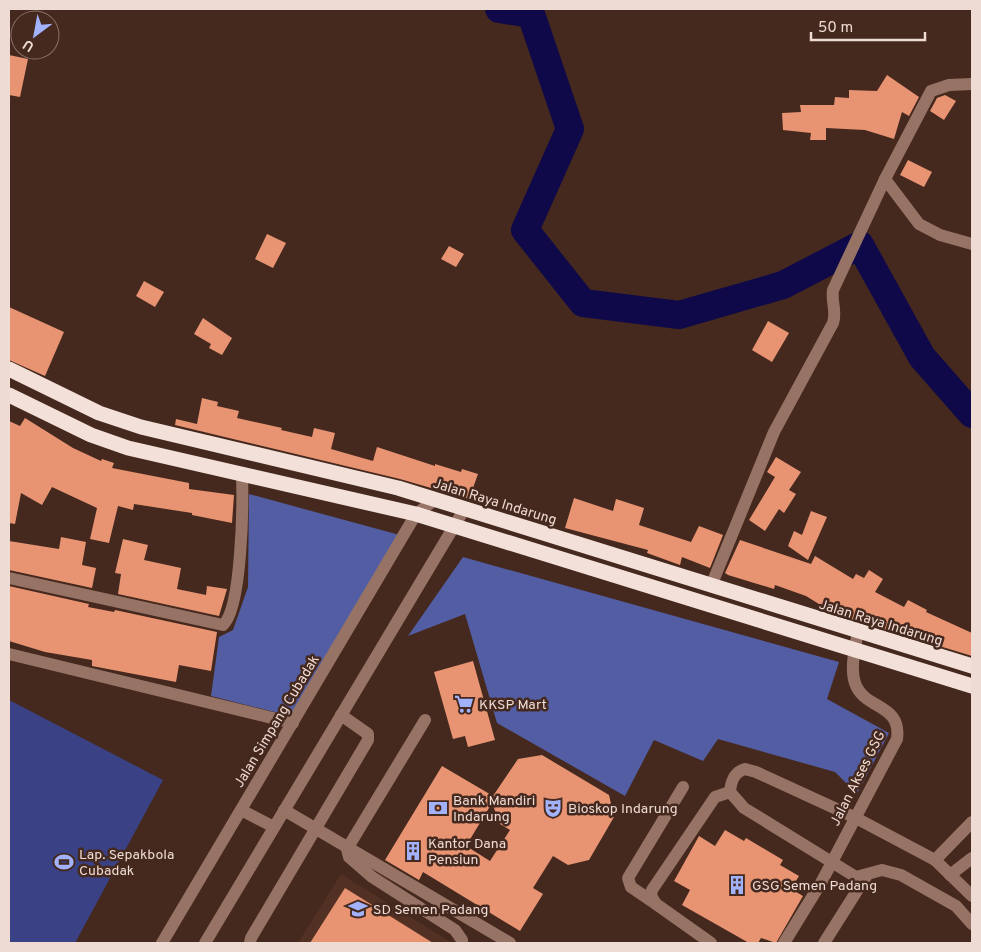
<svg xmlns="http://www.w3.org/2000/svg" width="981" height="952" viewBox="0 0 981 952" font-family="Overpass,sans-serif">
<rect width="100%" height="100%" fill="#45291e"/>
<path fill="#533024" d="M341 874 452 943H298Z"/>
<path fill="#3a4285" d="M9 700 163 780 75 943H9Z"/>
<g fill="#525da3">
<path d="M249 494 407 537 298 718 211 696 219 637 233 630 248 587Z"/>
<path d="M463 557 839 662 827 699 889 733 857 794 835 772 718 739 703 761 654 740 625 796 497 723 465 614 408 636Z"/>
</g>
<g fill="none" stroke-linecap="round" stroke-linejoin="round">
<path stroke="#0f094a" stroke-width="28" d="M499 9 531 14 570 129 525 230 583 303 679 315 783 285 860 245 922 357 972 414"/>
</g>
<g fill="#e89473" fill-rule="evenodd">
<path d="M9 55 28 59 20 97 9 95Z"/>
<path d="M887 75 919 97 909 116 902 112 894 139 865 130 826 128V140H810L811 133 783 130 782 113 801 112 800 105H834L835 97 849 98V90L877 91Z"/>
<path d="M945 95 956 101 944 120 930 111 937 98Z"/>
<path d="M908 160 932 172 924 187 900 175Z"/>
<path d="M267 234 286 243 273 268 255 259Z"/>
<path d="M449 246 464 254 456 267 441 259Z"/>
<path d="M144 281 164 292 155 307 136 296Z"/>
<path d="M9 307 64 332 45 376 9 360Z"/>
<path d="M203 318 232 338 222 355 209 348 211 344 194 334Z"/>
<path d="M768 321 789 333 772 362 752 350Z"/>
<path d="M202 398 218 402 217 406 239 411 237 418 282 428 281 430 312 437 314 428 335 433 331 449 373 461 377 447 435 466V464L461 472 462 469 478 474 469 499 400 479 175 425 176 419 197 424Z"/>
<path d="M25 418 73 448 101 461 102 459 114 463 112 468 189 483V489L234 495 232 523 192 515V513L134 504 133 510 118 506 109 543 90 539 97 508 52 487 42 505 21 493 15 524 9 523V421L20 426Z"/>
<path d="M776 457 801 472 789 490 796 494 784 513 779 509 765 531 749 520 775 477 767 472Z"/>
<path d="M574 498 613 511 616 499 644 508 639 525 691 542 699 526 723 535 710 568 682 557 680 565 647 553 648 550 565 528Z"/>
<path d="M811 511 827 517 808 560 788 546 794 531 802 535Z"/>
<path d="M61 537 86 542 82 565 96 568 92 588 9 570V541L59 549Z"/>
<path d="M123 539 148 545 144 560 181 568 177 589 206 595 207 586 227 589 219 616 118 594 121 574 115 573Z"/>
<path d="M740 540 811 564 815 556 853 579 856 574 864 578 869 570 883 579 875 592 904 607 908 600 927 610 926 612 972 633V656L835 614 806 596 775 585 774 589 728 575 725 573Z"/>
<path d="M9 586 89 604 88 607 114 612 115 610 217 632 211 671 179 665 176 682 92 666V660L45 652 9 641Z"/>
<path d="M473 661 495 740 468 747 465 736 453 739 434 672Z"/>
<path d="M542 755 609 795 614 817 589 860 568 865 553 856 533 888 543 894 520 931 423 872 419 880 385 860 442 766 493 796 518 759ZM492 803 500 824 510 830 490 861 466 846Z"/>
<path d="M725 830 744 841 746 838 783 860 780 865 799 876 791 889 803 896 776 943 761 938 758 943H749L682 905 690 890 674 881 699 836 715 846Z"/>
<path d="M345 888 433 943H310Z"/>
</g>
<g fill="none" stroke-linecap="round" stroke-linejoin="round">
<g stroke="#977365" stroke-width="12">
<path d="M885 179 931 91 949 85 972 84"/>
<path d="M9 578 223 625C242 608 243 504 242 476"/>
<path d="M711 586 774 432 833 323C837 311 831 302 833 290L885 179 919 224 940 235 972 244"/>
<path d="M9 654 293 723"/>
<path d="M425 720 347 849 349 857 372 877 455 930 462 940V943"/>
<path d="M241 810 274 827"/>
<path d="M284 810 510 943"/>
<path d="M935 860 972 822"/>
<path d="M950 875 972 858"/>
<path d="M972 896 935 860 854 817 756 772 745 769C734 772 731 781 730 792L744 808 856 877 882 870 901 875 956 906 972 924"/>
<path d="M656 904 631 887 628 878 683 787"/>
<path d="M162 943 416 514 436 499"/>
<path d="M205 943 465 508"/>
<path d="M250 943 251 938 368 740V734L341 715"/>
<path d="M711 943 656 904 651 896 652 890 715 797 730 792"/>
<path d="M784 943 822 881 897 739C902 703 864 710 855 683 850 669 855 647 858 632"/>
<path d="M824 943 867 875"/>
</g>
<g stroke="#f2e0d9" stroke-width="15">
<path d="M9 369 99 413 141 427 398 488 972 666"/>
<path d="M9 395 91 435 128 448 416 514 972 686"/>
</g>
</g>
<defs>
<g id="supermarket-bare" transform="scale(1.5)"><path d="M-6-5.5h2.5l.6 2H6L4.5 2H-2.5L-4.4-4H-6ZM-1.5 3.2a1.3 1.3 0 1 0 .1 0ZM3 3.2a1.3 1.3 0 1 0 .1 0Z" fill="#a3b2fd" stroke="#45291e" stroke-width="2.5" paint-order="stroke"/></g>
<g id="bank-bare" transform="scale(1.5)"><path d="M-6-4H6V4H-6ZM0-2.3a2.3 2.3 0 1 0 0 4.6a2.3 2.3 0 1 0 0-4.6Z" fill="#a3b2fd" stroke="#45291e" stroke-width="2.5" paint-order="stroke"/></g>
<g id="theatre-bare" transform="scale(1.5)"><path d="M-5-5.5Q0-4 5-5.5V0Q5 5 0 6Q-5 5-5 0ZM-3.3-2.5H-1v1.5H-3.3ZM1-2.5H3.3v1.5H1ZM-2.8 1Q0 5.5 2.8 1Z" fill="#a3b2fd" stroke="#45291e" stroke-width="2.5" paint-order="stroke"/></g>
<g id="building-bare" transform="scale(1.5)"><path d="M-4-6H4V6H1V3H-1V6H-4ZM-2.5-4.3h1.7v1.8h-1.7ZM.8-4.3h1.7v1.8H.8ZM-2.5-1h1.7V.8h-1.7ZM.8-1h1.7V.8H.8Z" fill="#a3b2fd" stroke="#45291e" stroke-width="2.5" paint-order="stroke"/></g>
<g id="stadium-bare" transform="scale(1.5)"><path d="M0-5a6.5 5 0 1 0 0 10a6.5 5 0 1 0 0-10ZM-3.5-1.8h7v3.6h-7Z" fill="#a3b2fd" stroke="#45291e" stroke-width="2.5" paint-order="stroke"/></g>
<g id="school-bare" transform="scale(1.5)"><path d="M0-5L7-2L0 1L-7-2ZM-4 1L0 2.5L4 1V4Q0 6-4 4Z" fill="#a3b2fd" stroke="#45291e" stroke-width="2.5" paint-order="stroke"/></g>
</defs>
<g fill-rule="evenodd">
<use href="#supermarket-bare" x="464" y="704"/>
<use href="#bank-bare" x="438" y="808"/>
<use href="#theatre-bare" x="553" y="808"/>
<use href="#building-bare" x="413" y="851"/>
<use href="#stadium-bare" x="64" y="862"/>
<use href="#building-bare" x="737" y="885"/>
<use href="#school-bare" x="358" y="909"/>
</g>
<g text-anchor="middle" stroke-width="5" stroke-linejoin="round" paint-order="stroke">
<g font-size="14" fill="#eedbd4" stroke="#45291e">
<text transform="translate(495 501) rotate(17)" y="5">Jalan Raya Indarung</text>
<text transform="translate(881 622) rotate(17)" y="5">Jalan Raya Indarung</text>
<text transform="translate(276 721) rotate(-59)" y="5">Jalan Simpang Cubadak</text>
<text transform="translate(857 778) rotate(-63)" y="5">Jalan Akses GSG</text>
</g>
<g font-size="14" fill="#eedbd4" stroke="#45291e" text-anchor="start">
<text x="479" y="709">KKSP Mart</text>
<text x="453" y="805">Bank Mandiri<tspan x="453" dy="16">Indarung</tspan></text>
<text x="568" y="813">Bioskop Indarung</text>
<text x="428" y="848">Kantor Dana<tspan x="428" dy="16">Pensiun</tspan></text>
<text x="79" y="859">Lap. Sepakbola<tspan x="79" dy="16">Cubadak</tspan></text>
<text x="752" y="890">GSG Semen Padang</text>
<text x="373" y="914">SD Semen Padang</text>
</g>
</g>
<rect width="981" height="952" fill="none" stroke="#eedbd4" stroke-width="20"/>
<g transform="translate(35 35) rotate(212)"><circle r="24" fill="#45291e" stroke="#897067"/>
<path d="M0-4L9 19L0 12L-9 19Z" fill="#a3b2fd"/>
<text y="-8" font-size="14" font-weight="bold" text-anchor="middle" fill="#eedbd4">U</text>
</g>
<path d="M811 32v8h114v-8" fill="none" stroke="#eedbd4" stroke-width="2.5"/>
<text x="818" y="32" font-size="15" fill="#eedbd4" stroke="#45291e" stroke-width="4" paint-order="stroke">50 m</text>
</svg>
